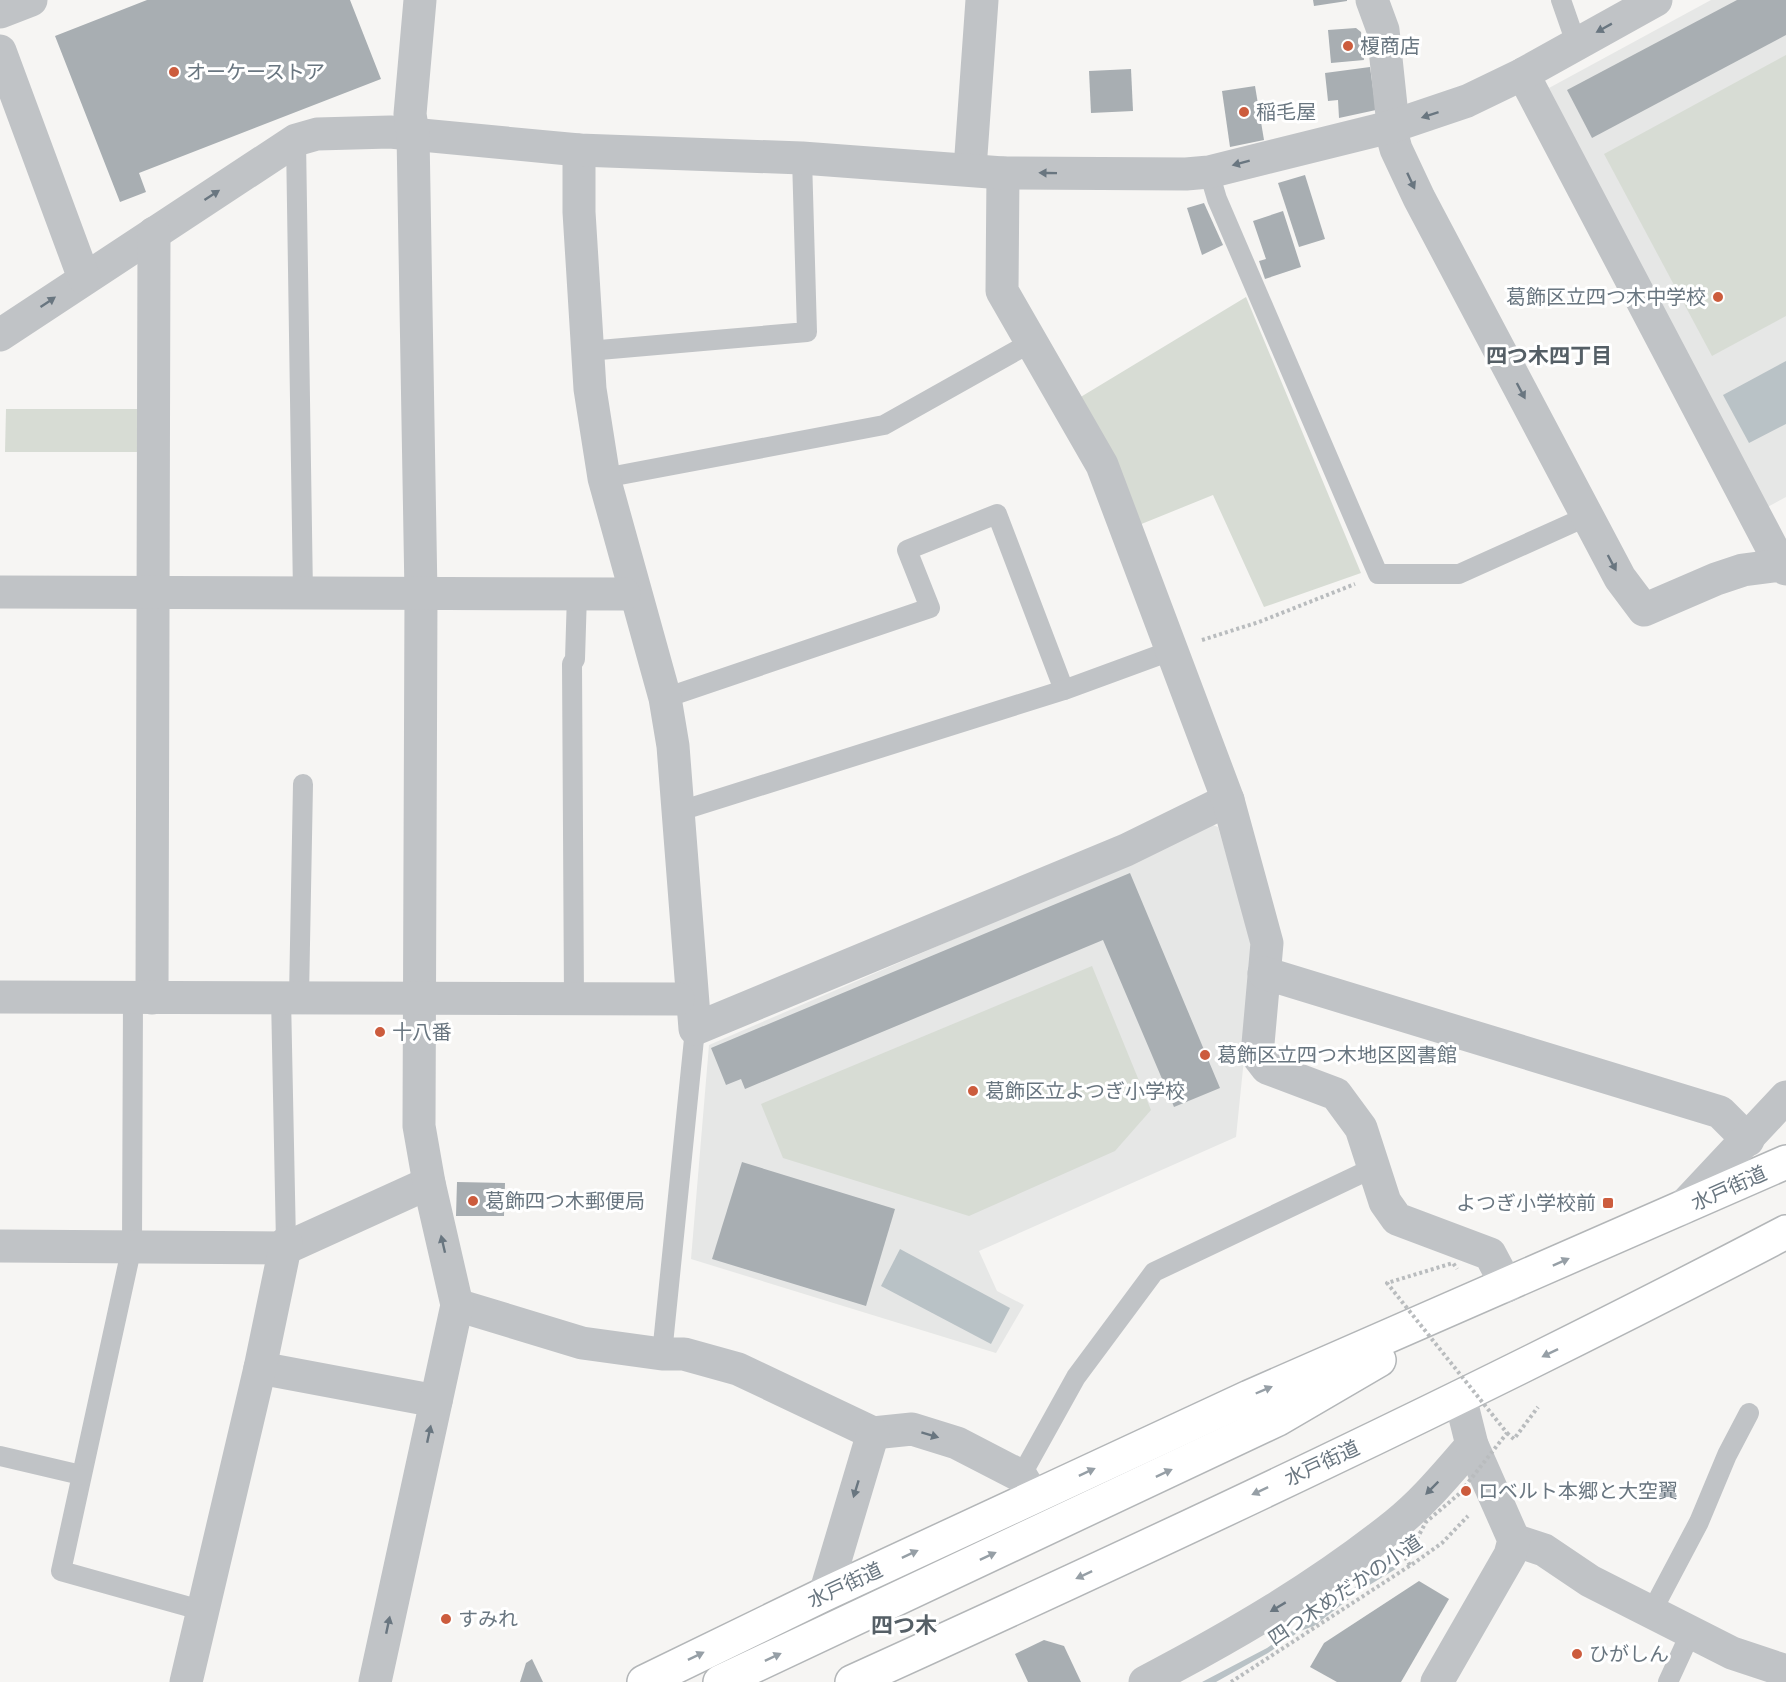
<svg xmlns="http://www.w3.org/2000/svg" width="1786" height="1682" viewBox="0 0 1786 1682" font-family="'Space Grotesk','Noto Sans JP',sans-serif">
<rect width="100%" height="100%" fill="#f6f5f3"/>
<g fill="#e6e7e6">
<path d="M1711 0H1786V497L1762 510 1549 88Z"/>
<path d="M1208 823 1218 827 1255 951 1236 1137 979 1251 997 1291 1024 1305 996 1353 691 1259 709 1045 1155 852Z"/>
</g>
<g fill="#d7dcd4">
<path d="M1786 55V316L1712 356 1604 154Z"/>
<path d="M1246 297 1361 573 1264 607 1213 495 1139 525 1079 398Z"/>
<path d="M6 409H139L140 452H5Z"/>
<path d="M1092 966 1151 1110 1115 1151 969 1216 783 1158 761 1104Z"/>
</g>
<g fill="#b9c2c6">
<path d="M1786 361V424L1749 443 1723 395Z"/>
<path d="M900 1249 1010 1308 991 1344 881 1286Z"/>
<path d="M1394 1560 1399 1567 1358 1592 1314 1626 1300 1631 1268 1653 1216 1682H1202L1267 1648Z"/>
</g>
<g fill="#a8aeb2">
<path d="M147 0H350L381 79 139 173 146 192 120 202 55 36Z"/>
<path d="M1313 0H1347V1L1314 6Z"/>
<path d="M1737 0H1786V35L1592 138 1567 90Z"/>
<path d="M1356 28 1361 32 1364 60 1331 63 1328 30Z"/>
<path d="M1370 67 1376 110 1339 118 1338 100 1328 101 1325 73Z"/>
<path d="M1131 69 1133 111 1091 113 1089 71Z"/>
<path d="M1255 86 1264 140 1230 147 1222 91Z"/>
<path d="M1305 175 1325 239 1299 247 1278 183Z"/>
<path d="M1204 203 1223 245 1202 255 1187 208Z"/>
<path d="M1283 211 1301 267 1265 279 1259 261 1266 259 1253 221Z"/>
<path d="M1130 873 1220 1088 1174 1107 1103 940 745 1089 741 1079 726 1085 711 1048Z"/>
<path d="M742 1162 895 1209 866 1306 712 1259Z"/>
<path d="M457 1182 505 1183 504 1216H456Z"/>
<path d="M1419 1581 1449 1599 1401 1682H1337L1310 1667 1324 1643Z"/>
<path d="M1044 1640 1064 1646 1081 1682H1028L1015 1654Z"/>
<path d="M532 1659 543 1682H520L526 1663Z"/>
</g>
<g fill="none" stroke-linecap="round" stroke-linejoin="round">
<g stroke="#b3b6b8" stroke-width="36">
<g id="trunk">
<path d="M644 1682 825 1594 1249 1397 1786 1162"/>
<path d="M720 1682 1278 1419 1379 1360"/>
<path d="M852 1682C1167 1539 1480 1392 1786 1232"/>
</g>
</g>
<g stroke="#b9bcbe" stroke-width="4" stroke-dasharray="3 3" stroke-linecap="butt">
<path d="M1202 640 1259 622 1355 584"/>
<path d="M1507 1433 1514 1439 1538 1407"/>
<path d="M1231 1682 1414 1563 1442 1543 1468 1516"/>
</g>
<g stroke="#c0c3c6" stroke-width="20">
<path d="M1561 0 1576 43"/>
<path d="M296 140 303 594"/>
<path d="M1209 172 1217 199 1378 574H1459L1588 516"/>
<path d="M588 351 807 332 802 158"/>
<path d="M604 478 884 425 1030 343"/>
<path d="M665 698 930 608 907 550 997 514 1064 690"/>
<path d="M680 811 1064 690 1173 650"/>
<path d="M133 997 132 1246 61 1571 204 1611"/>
<path d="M281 997 286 1243"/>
<path d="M299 997 303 784"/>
<path d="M574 999 572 664 575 659 577 594"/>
<path d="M662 1354 695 1029"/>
<path d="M0 1456 81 1475"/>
<path d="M1021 1476 1076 1377 1154 1272 1373 1168"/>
<path d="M1652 1611 1699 1522 1727 1455 1749 1413"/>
<path d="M1668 1682 1691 1632"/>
</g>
<g stroke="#c0c3c6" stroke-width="33">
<path d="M1372 0 1383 30 1393 125"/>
<path d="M0 12 31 0"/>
<path d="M1523 74 1781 565"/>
<path d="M1390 127 1396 149 1419 198 1620 578 1644 610 1716 579 1743 570 1781 565 1786 569"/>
<path d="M579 150V212L590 389 604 478 665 698 673 746 695 1029 1126 850 1228 800"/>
<path d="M970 169 982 0"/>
<path d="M1003 173 1002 291 1102 465 1228 800 1267 943 1257 1055 1267 1068 1336 1094 1361 1128 1385 1202 1397 1219 1490 1254 1507 1286"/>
<path d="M0 335 296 140 317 134 390 132 579 150 802 158 1003 173 1186 174 1209 172 1390 127 1467 101 1523 74 1656 0"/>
<path d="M1264 973 1720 1112 1748 1140"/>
<path d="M152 998 154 233"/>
<path d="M1681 1209 1786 1097"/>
<path d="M0 1246 286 1248 429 1183"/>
<path d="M457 1305 582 1343 662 1354H684L738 1369 873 1433 912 1429 957 1443 1021 1476 1033 1496"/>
<path d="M260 1368 436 1401"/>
<path d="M1514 1540 1544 1550 1590 1581 1732 1653 1786 1671"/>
<path d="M825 1594 873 1433"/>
<path d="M186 1682 260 1368 286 1243"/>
<path d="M375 1682 457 1305 429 1183 419 1126 421 594 413 134 410 114 420 0"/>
<path d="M1145 1682C1233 1636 1319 1586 1396 1524 1424 1502 1448 1472 1472 1445"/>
<path d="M1437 1682 1510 1555 1514 1540 1472 1445 1460 1397"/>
</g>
<g stroke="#c0c3c6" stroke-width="33">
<path d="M0 51 84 278"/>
<path d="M0 592 624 594"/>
<path d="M0 997 678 999"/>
</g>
<use href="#trunk" stroke="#fff" stroke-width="33"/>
<path stroke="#b9bcbe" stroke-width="4" stroke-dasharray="3 3" stroke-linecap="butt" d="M1410 1565 1406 1559 1426 1522 1459 1494 1507 1433 1387 1283 1453 1263 1457 1269"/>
</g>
<defs><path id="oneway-solid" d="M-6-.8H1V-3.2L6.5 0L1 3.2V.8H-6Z" transform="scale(1.5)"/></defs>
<g fill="#697680">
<use href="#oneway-solid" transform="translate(1604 28) rotate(151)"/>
<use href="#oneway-solid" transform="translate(1430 115) rotate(162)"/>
<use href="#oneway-solid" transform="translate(1241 163) rotate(165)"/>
<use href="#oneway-solid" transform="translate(1048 173) rotate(-179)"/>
<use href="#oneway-solid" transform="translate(1411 181) rotate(65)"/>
<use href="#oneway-solid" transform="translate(212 195) rotate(-33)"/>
<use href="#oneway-solid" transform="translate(48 302) rotate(-34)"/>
<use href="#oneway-solid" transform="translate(1521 391) rotate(62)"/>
<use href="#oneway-solid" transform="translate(1612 563) rotate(62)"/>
<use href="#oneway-solid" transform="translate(443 1244) rotate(-103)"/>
<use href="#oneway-solid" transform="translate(429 1434) rotate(-78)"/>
<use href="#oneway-solid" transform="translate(930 1435) rotate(17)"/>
<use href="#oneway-solid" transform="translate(1432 1488) rotate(135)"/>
<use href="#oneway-solid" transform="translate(856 1489) rotate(107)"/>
<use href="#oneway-solid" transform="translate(1278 1607) rotate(149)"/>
<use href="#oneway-solid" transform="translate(388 1625) rotate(-78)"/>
</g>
<g fill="#969fa6">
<use href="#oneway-solid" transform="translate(1561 1262) rotate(-24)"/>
<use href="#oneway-solid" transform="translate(1550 1353) rotate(154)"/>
<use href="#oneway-solid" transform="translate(1264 1390) rotate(-23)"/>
<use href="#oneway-solid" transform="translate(1087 1472) rotate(-25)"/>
<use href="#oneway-solid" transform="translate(1164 1473) rotate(-25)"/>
<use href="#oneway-solid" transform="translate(1260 1491) rotate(155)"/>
<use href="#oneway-solid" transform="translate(910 1554) rotate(-25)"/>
<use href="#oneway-solid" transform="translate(988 1556) rotate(-25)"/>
<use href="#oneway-solid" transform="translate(1084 1575) rotate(155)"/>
<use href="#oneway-solid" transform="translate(696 1656) rotate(-26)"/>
<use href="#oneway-solid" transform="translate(773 1657) rotate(-25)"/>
</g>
<g fill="#cc5c3d" stroke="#fff" stroke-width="2">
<circle cx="1348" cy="46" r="6"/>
<circle cx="174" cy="72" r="6"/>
<circle cx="1244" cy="112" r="6"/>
<circle cx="1718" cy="297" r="6"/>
<circle cx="380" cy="1032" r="6"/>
<circle cx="1205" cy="1055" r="6"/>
<circle cx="973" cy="1091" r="6"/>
<circle cx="473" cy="1201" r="6"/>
<rect x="1602" y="1197" width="12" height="12" rx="3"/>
<circle cx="1466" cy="1491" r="6"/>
<circle cx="446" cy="1619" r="6"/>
<circle cx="1577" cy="1654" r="6"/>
</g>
<g text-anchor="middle" stroke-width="6" stroke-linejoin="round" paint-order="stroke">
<g font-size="20" fill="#697680" stroke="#fff" text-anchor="start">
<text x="1360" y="53">榎商店</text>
<text x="186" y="79">オーケーストア</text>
<text x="1256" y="119">稲毛屋</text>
<text x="1706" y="304" text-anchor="end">葛飾区立四つ木中学校</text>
<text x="392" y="1039">十八番</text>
<text x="1217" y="1062">葛飾区立四つ木地区図書館</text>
<text x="985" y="1098">葛飾区立よつぎ小学校</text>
<text x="485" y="1208">葛飾四つ木郵便局</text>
<text x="1596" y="1210" text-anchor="end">よつぎ小学校前</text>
<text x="1478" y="1498">ロベルト本郷と大空翼</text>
<text x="458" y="1626">すみれ</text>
<text x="1589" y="1661">ひがしん</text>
</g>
<g font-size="20" fill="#697680" stroke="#fff">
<text transform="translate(1729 1188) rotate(-24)" y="7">水戸街道</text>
<text transform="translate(1322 1463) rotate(-25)" y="7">水戸街道</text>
<text transform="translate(845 1585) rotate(-25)" y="7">水戸街道</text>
<text transform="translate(1345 1590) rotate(-34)" y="7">四つ木めだかの小道</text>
</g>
<g font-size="21" font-weight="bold" fill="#555f66" stroke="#fff">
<text x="1549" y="363">四つ木四丁目</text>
</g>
<g font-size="22" font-weight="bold" fill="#555f66" stroke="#fff">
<text x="904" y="1633">四つ木</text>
</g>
</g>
</svg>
